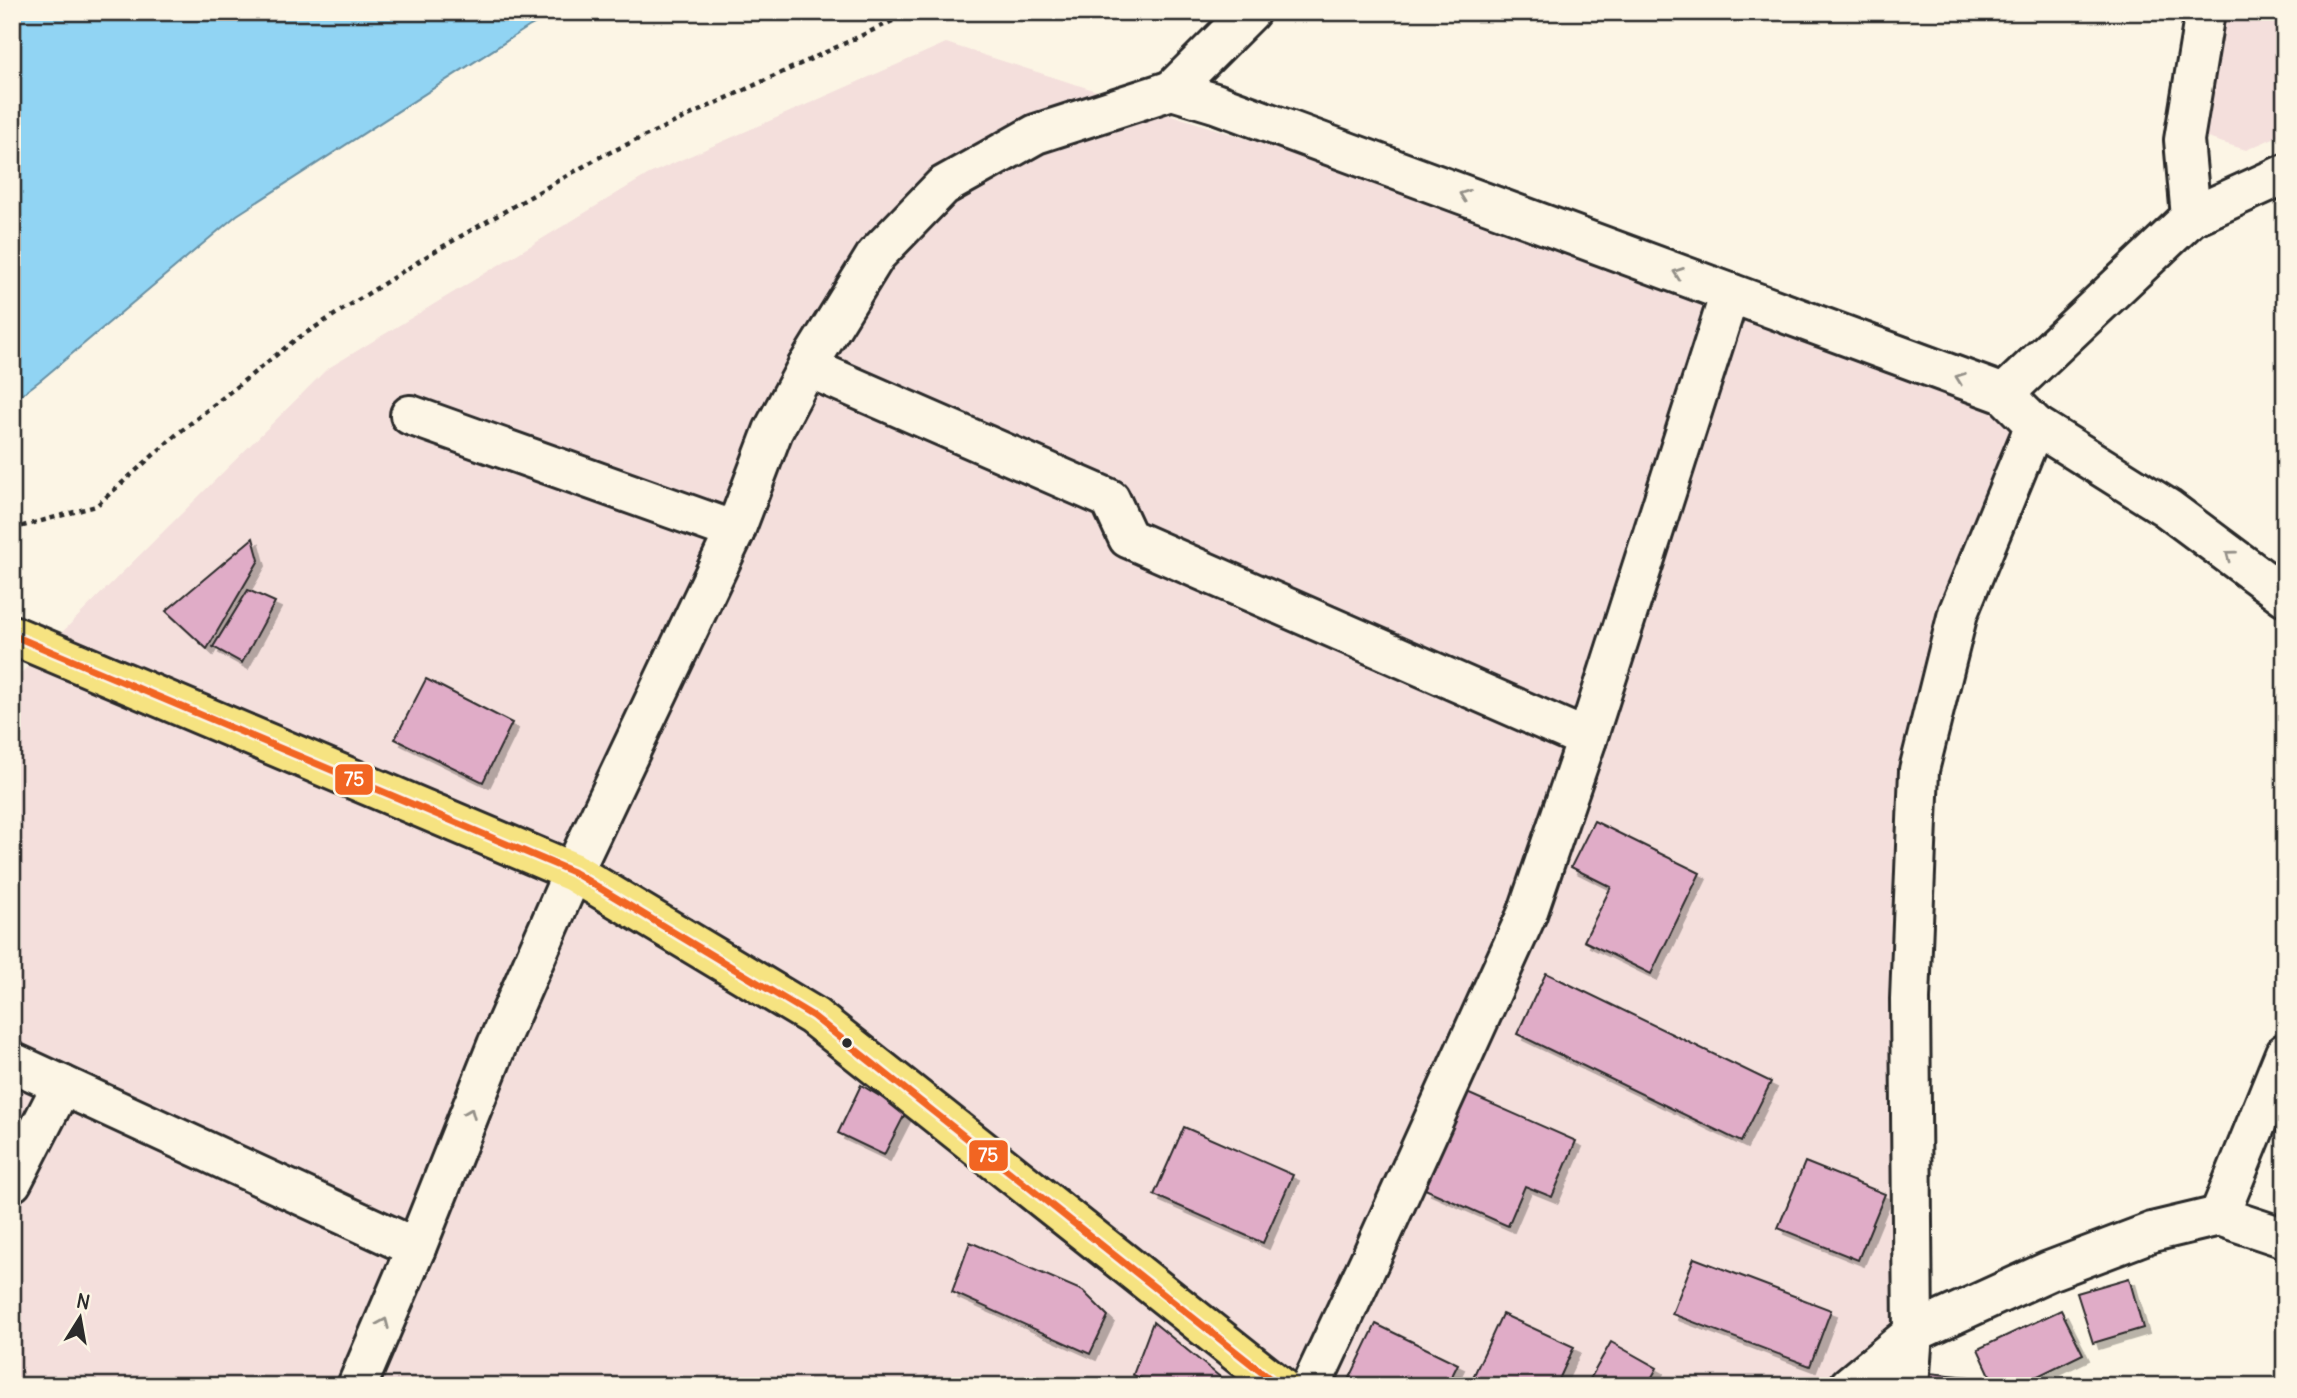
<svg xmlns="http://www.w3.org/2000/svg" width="2297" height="1398" viewBox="0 0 2297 1398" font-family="Delius,sans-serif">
<defs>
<filter id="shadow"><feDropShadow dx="6" dy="6" stdDeviation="0" flood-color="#0004"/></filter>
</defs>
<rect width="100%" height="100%" fill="#fcf5e5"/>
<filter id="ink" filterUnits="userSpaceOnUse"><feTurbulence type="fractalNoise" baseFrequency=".0143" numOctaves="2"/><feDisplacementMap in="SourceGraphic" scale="14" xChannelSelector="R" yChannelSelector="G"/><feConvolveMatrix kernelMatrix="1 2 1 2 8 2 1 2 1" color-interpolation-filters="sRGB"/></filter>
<g filter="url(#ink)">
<g fill="#f4dfdc">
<path d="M2227 12H2285V133L2246 150 2204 137Z"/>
<path d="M946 43 1924 355 2035 425 1931 678 1903 1386H12V682L327 369 649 174Z"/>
</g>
<path fill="#91d4f3" stroke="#6890a3" stroke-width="2" d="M12 12H556L530 26 237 215 42 379 12 402Z"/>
<g fill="#e0acc7" stroke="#2b2b2b" stroke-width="2" filter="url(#shadow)">
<path d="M253 538 259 560 207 649 166 611Z"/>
<path d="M248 590 275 602 242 663 213 647Z"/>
<path d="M426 679 512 723 483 782 395 739Z"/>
<path d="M1594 821 1700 873 1651 974 1584 941 1611 887 1571 867Z"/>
<path d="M1546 973 1771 1082 1741 1142 1517 1034Z"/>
<path d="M861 1085 906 1112 884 1155 838 1133Z"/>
<path d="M1467 1093 1576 1141 1552 1197 1525 1186 1508 1226 1425 1189Z"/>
<path d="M1184 1127 1293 1175 1263 1243 1154 1195Z"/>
<path d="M1805 1162 1885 1194 1858 1260 1778 1228Z"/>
<path d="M970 1242 1083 1291 1108 1316 1090 1354 952 1292Z"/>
<path d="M1694 1258 1831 1310 1810 1366 1672 1314Z"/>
<path d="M2129 1278 2143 1328 2093 1343 2077 1293Z"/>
<path d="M2061 1310 2083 1354 2017 1386H1995L1978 1349Z"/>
<path d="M1502 1314 1574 1347 1556 1386H1469Z"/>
<path d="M1153 1322 1231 1386H1159L1133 1375Z"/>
<path d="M1376 1324 1458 1364 1447 1386H1346Z"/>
<path d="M1611 1342 1657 1368 1647 1386H1586Z"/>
<path d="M1908 1371 2031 1383V1386H1907Z"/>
</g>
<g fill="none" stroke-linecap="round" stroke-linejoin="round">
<g stroke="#2b2b2b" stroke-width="44">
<g id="minor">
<path d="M1172 90 1250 12"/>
<path d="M2191 217 2184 140 2205 12"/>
<path d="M807 367 1110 499 1128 538 1587 739"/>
<path d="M2004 394 2191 217 2285 174"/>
<path d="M410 415 735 531"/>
<path d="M12 1062 416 1248"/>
<path d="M12 1182 62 1085"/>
<path d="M2219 1216 2285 1053"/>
<path d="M357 1386 416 1248 497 1045 573 872 735 531 773 431 807 367 876 255 943 186 1036 134 1172 90 1215 103 2004 394 2035 425 2167 508 2285 596"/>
<path d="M1311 1386 1370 1260 1527 914 1587 739 1730 293"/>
<path d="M1849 1386 1913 1333 2049 1271 2152 1232 2219 1216 2285 1238"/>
<path d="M1909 1386 1913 1333 1910 999 1919 770 1958 613 2035 425"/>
</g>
</g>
<g stroke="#2b2b2b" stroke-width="44">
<path id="highway" d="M12 635 573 872 813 1016 1279 1386"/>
</g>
<path stroke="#2b2b2b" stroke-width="4.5" stroke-dasharray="5 5" stroke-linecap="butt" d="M12 529 96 506 176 435 295 340 435 251 600 157 912 12"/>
<use href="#minor" stroke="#fcf5e5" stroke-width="38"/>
<use href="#highway" stroke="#f6e381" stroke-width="38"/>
<g stroke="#fcf5e5" stroke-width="12">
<path id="bus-1" d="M12 635 573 872 813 1016 1279 1386"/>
</g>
<use href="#bus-1" stroke="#f26522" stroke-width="7"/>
</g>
<defs><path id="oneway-chevron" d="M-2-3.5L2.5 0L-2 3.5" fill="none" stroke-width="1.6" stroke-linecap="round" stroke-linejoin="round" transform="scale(1.75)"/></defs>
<g stroke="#949088">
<use href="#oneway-chevron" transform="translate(1464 195) rotate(-160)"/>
<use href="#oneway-chevron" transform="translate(1678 273) rotate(-160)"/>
<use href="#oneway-chevron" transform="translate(1960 378) rotate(-160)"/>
<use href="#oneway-chevron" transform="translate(2230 555) rotate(-143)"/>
<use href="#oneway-chevron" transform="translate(470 1113) rotate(-68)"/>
<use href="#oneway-chevron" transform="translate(384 1323) rotate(-67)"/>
</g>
</g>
<circle fill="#2b2b2b" stroke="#fcf5e5" stroke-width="2.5" cx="847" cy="1043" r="6"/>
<g stroke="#fcf5e5" stroke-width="2.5">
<rect x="334" y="763" width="40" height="33" rx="7" fill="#f26522"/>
<rect x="968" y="1139" width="41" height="33" rx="7" fill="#f26522"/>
</g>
<g font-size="19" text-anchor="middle" font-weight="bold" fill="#fff">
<text x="354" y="786">75</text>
<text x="988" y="1162">75</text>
</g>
<rect width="2297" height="1398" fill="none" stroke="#fcf5e5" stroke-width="42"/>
<rect x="21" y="21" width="2255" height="1356" fill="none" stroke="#2b2b2b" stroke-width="2.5" filter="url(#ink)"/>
<g transform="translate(80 1318) rotate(11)" stroke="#fcf5e5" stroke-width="5" paint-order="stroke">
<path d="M0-5L12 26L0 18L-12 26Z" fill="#2b2b2b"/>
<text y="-10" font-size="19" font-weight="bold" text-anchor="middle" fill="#2b2b2b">N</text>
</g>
</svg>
